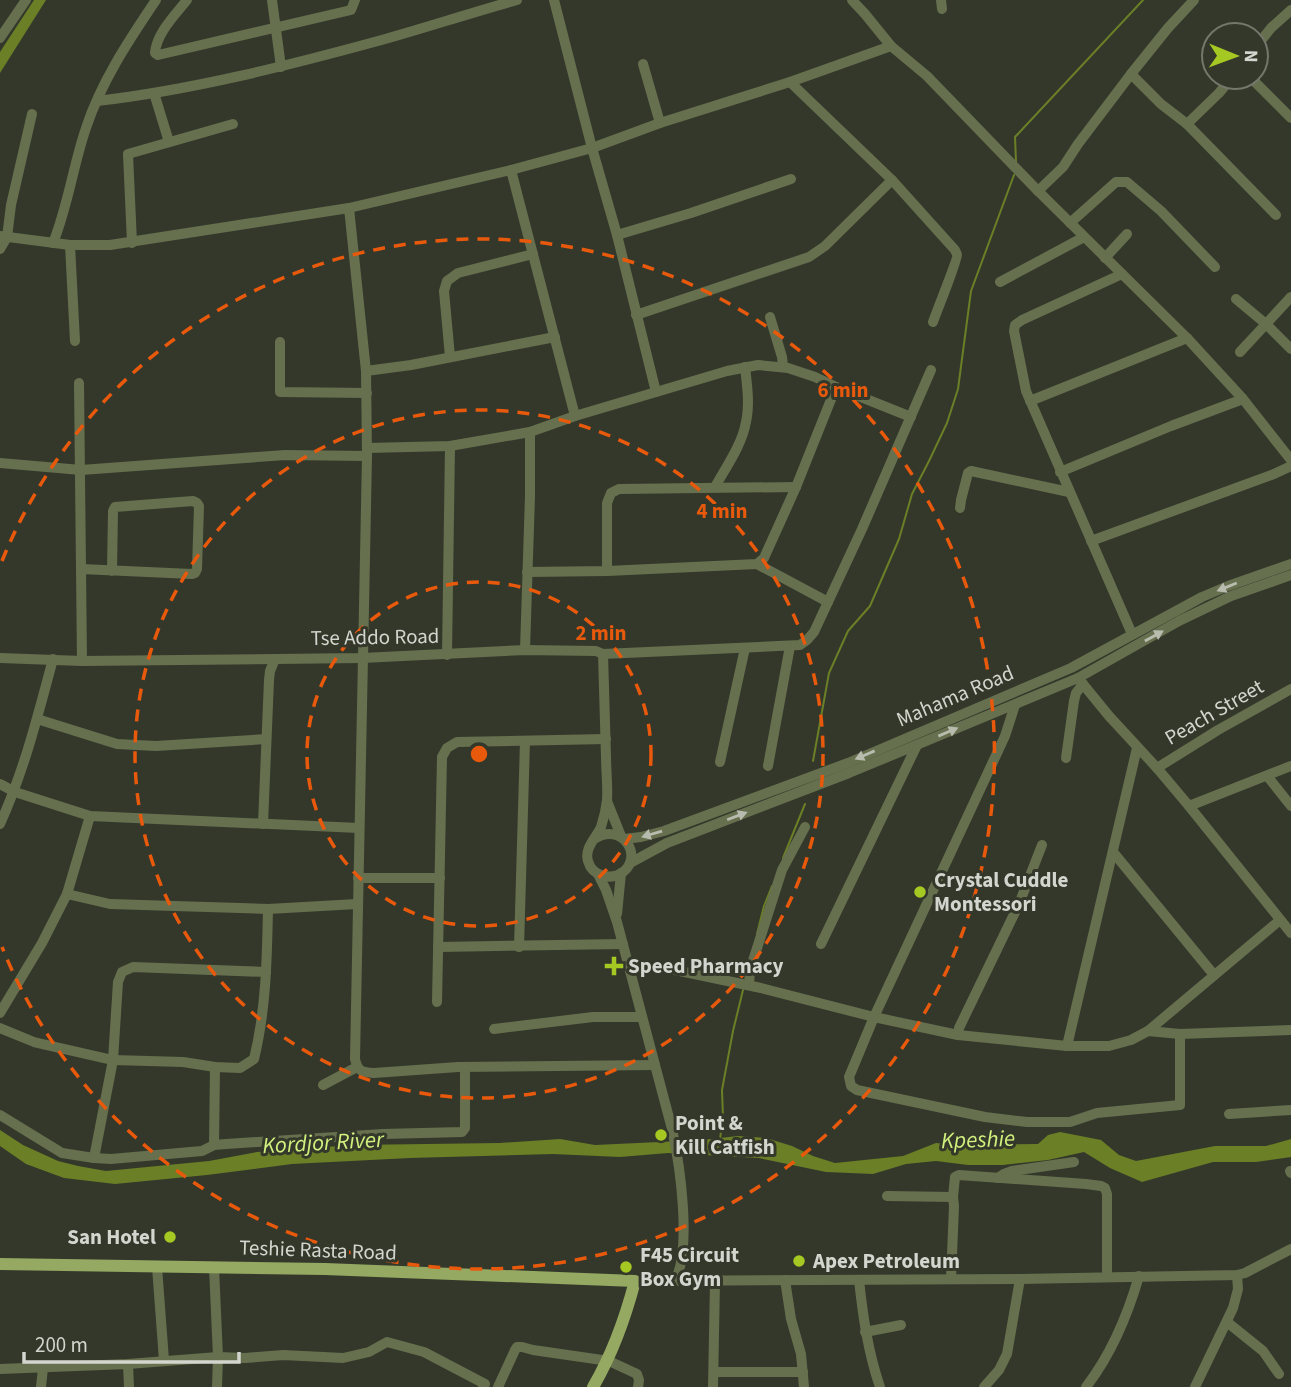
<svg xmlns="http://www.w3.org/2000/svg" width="1291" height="1387" viewBox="0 0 1291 1387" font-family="'Source Sans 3',sans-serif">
<rect width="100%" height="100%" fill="#34382b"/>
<g fill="#6a7f26">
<path d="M34 0H46L0 73V52Z"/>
<path d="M0 1130 23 1145 58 1161 78 1166 106 1171 209 1161 257 1152 353 1145 500 1143 560 1139 595 1145 702 1140 738 1136 766 1138 792 1146 813 1156 835 1163 903 1156 936 1143 959 1145 1038 1144 1048 1135 1060 1132 1101 1140 1119 1155 1136 1161 1215 1146H1266L1291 1139V1157L1256 1162H1213L1142 1182 1110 1168 1084 1152 1048 1160 1003 1165H968L936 1161 906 1164 873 1174 826 1172 759 1158 668 1153 620 1157 553 1154 410 1158 292 1164 207 1175 115 1184 64 1178 26 1164 0 1146Z"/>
</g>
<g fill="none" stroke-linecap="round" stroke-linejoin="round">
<g stroke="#6a7f26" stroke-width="2">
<path d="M1016 162 1015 137 1143 0"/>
<path d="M813 761 829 673 848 631 870 606 899 539 912 494 929 461 947 423 958 389 971 291 1014 175"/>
<path d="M783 858 805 804"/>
<path d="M757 934 764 906 772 886"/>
<path d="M720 1139 723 1118 722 1090 733 1031 743 990"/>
</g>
<g stroke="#66704e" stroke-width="10">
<path d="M187 0C175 15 156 34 155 53L158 55 351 10 355 0"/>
<path d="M272 0 281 67"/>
<path d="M554 0 592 148 617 235 656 392"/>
<path d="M852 0 865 14 891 46 927 76 1038 191 1187 338 1243 399 1291 460"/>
<path d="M941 0 942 9"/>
<path d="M0 38 26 0"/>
<path d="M1256 47 1271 28 1291 10"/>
<path d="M643 64 660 123"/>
<path d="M1131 74 1168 28 1194 0"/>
<path d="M1250 77 1291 118"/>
<path d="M790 82 892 180 955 250C955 251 957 253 957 255 958 259 936 313 933 322"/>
<path d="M154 93 169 142"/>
<path d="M97 101C192 90 286 66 378 41 425 28 470 13 517 0"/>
<path d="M1187 124 1276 215"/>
<path d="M511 170 575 416"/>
<path d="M1038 191 1063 167 1078 144 1131 74 1161 104 1187 124 1219 93 1232 77"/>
<path d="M349 208 366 371 367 456 355 1059C358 1072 362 1072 374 1073L458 1067 655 1065"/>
<path d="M1070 223 1116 182H1127L1161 211 1215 267"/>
<path d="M617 235 691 213 791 179"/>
<path d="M0 236 70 245H110L349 208 511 170 592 148 660 123 790 82 891 46"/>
<path d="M53 243C68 206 73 166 86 128 101 82 129 40 156 0"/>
<path d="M132 243 128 154 233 124"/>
<path d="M70 245 75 341"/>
<path d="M0 249 7 237 11 205 32 114"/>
<path d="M1105 258 1127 234"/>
<path d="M1122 274 1022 320 1015 325 1014 331 1026 391 1132 634"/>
<path d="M1000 282 1084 237"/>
<path d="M1236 299 1266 324 1291 349"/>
<path d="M636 315 809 257 825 246 892 180"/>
<path d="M770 317 782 357 783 367"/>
<path d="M280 342V392L367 393"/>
<path d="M1240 352 1291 297"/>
<path d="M450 357 444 291 447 281 458 273 533 254"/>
<path d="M366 371 411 365 555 337"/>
<path d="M79 383 82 661"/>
<path d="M1030 401 1187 338"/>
<path d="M367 448 450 446 530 432 575 416 727 371 758 365 788 368 815 377 836 387 911 417"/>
<path d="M0 463 81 470 285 455 367 456"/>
<path d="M1060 472 1171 426 1243 399"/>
<path d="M715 487C726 467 742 445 746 422 750 404 747 385 745 367"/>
<path d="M960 508 961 500 968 473 971 471 1069 492"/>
<path d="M1091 541 1274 474 1291 466"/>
<path d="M757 564 828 602"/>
<path d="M81 569 192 574 195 573 197 569 199 506 197 503 193 501 115 507 113 511 112 571"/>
<path d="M607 571V503L611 493 619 489 796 487"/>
<path d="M527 572 607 571 757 564 764 558 796 487 836 387"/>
<path d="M525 650 530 496V432"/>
<path d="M447 655 450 446"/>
<path d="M0 658 82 661 362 658 525 650 596 651 603 654 800 645 807 640 814 632 862 529 931 370"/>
<path d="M1078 678 1109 716 1157 768 1189 806 1291 933"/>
<path d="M1015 705 1005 736 874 1017 849 1077 851 1086 857 1090 985 1117 1027 1122H1070L1097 1113 1180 1105V1034"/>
<path d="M37 719 117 744 156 746 266 739"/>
<path d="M1066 758 1074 701 1076 693 1083 684"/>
<path d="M720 762 745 648"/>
<path d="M768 766 790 646"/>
<path d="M1157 768 1218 730 1291 689"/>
<path d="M1268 777 1291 806"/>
<path d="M0 784 15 792 90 816 359 828"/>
<path d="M607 801 621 836"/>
<path d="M1189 806 1291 766"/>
<path d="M0 824C24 771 38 715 53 659"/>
<path d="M263 824 269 680 270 671 275 659"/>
<path d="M594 839C622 821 644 856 623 872 611 881 592 876 588 861 584 848 596 838 601 827 604 818 606 809 607 800 608 786 606 771 606 757 605 723 604 689 603 654"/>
<path d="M624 839 641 837 664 831 848 763 1071 668 1202 597 1228 586 1291 564"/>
<path d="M1113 852 1214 975"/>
<path d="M630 863 667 843 849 773 1078 678 1179 621 1231 596 1291 575"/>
<path d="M598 874 606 890 617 922 672 1129C680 1165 692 1248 675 1281"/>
<path d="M358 878H440"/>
<path d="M67 894 110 904 268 909 357 904"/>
<path d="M617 914 621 873"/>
<path d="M821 944 917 745"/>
<path d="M438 947 623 944"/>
<path d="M519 947 525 741"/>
<path d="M628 965 675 970 761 988 874 1017 958 1035 1067 1046H1109L1131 1040 1148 1031 1180 1034 1291 1030"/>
<path d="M749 985 750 970 782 870 805 827"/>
<path d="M437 1002 442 757 447 748 457 742 606 739"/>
<path d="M0 1013 42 943 67 894 90 816"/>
<path d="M0 1028 34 1042 113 1060 183 1062 215 1067 240 1068 254 1059C266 1010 267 959 268 909"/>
<path d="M494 1029 593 1017H642"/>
<path d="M1148 1031 1280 920"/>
<path d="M958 1035 959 1028 1019 904 1042 845"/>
<path d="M1067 1046 1137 748"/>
<path d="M323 1085 357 1067"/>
<path d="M1229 1114 1291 1110"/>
<path d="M0 1115 62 1153 94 1158 111 1159 202 1151 214 1145 226 1144 383 1134 462 1132 465 1128V1067"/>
<path d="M214 1145 215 1067"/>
<path d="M94 1158 113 1060 118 982 122 972 133 967 266 972"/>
<path d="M1290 1171 1291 1173"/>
<path d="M998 1178 1004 1174 1012 1171 1074 1162"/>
<path d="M887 1196 953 1197"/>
<path d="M157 1267 164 1360"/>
<path d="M214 1267 218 1357 217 1387"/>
<path d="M951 1279 954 1206 953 1197 955 1177 959 1175 1086 1184 1101 1186 1105 1188 1107 1194V1276"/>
<path d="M785 1280 791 1319 801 1354 804 1387"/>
<path d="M859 1280C863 1317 868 1352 880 1387"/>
<path d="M635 1281 1020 1279 1237 1275 1245 1273 1291 1249"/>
<path d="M1227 1322 1263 1351 1279 1374"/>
<path d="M865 1332 901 1325"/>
<path d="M128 1364 129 1387"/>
<path d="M0 1369 128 1364 218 1357 245 1358 283 1355 343 1358 369 1352 387 1342 424 1352 485 1384 483 1387"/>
<path d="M714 1372H803"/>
<path d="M41 1387 43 1368"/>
<path d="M498 1387 515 1350 517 1347H522L533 1350 609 1361 637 1374 639 1380 638 1387"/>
<path d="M713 1387 715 1281"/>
<path d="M984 1387 999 1370 1007 1354 1020 1279"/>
<path d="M1086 1387C1110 1356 1128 1314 1139 1276"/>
<path d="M1195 1387 1233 1308 1238 1289 1237 1275"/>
</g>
<path stroke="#95a962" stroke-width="12" d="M0 1264 325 1269 635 1281C625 1319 613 1353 593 1387"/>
</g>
<defs><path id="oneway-solid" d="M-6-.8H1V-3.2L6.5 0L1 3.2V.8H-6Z" transform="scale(1.75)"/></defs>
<g fill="#b8bcae">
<use href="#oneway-solid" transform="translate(1227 587) rotate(158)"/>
<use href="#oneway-solid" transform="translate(1154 636) rotate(-29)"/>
<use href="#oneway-solid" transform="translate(948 732) rotate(-23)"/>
<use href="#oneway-solid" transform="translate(865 755) rotate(157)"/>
<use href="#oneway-solid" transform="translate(737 816) rotate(-21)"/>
<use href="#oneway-solid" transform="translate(652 834) rotate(164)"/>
</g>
<g fill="none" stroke="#e8590c" stroke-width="3.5" stroke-dasharray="12 9">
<circle cx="479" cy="754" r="172"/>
<circle cx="479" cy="754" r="344"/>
<path d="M2 561A515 515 0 1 1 2 947"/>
</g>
<g fill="#a6c822" stroke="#34382b" stroke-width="2.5">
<circle cx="920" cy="892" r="7"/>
<path d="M610.5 955.5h7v7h7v7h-7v7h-7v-7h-7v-7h7z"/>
<circle cx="661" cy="1135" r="7"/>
<circle cx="170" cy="1237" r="7"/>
<circle cx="799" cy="1261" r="7"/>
<circle cx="626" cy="1267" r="7"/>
</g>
<g text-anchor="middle" stroke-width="6" stroke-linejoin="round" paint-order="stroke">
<g font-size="21" fill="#d3d6ce" stroke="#34382b">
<text transform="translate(375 637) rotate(-1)" y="7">Tse Addo Road</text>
<text transform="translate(955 696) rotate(-23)" y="7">Mahama Road</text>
<text transform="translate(1214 712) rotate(-30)" y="7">Peach Street</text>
<text transform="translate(318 1250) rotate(2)" y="7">Teshie Rasta Road</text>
</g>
<g font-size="21" font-weight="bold" fill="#d3d6ce" stroke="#34382b" text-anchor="start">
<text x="934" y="887">Crystal Cuddle<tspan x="934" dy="24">Montessori</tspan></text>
<text x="628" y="973">Speed Pharmacy</text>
<text x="675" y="1130">Point &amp;<tspan x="675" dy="24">Kill Catfish</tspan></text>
<text x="156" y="1244" text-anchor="end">San Hotel</text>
<text x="640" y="1262">F45 Circuit<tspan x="640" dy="24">Box Gym</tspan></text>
<text x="813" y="1268">Apex Petroleum</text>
</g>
<g font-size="23" font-style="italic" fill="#d1f07d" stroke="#34382b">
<text transform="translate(978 1139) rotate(-2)" y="8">Kpeshie</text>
<text transform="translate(323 1142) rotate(-3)" y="8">Kordjor River</text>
</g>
</g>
<circle cx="479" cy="754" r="10" fill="#e8590c" stroke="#34382b" stroke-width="3.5"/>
<g font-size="21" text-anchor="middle" font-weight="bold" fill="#e8590c" stroke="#34382b" stroke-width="6" stroke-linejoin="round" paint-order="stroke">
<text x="843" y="397">6 min</text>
<text x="722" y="518">4 min</text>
<text x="601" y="640">2 min</text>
</g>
<g transform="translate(1235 56) rotate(91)"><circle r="33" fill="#34382b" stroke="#74776c" stroke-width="2"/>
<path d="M0-5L12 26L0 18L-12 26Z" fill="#a6c822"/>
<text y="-10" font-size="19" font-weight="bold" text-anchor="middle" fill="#d3d6ce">N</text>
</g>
<path d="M24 1352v10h215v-10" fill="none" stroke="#d3d6ce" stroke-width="3.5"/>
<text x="35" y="1352" font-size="21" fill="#d3d6ce" stroke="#34382b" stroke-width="5" paint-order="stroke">200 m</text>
</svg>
